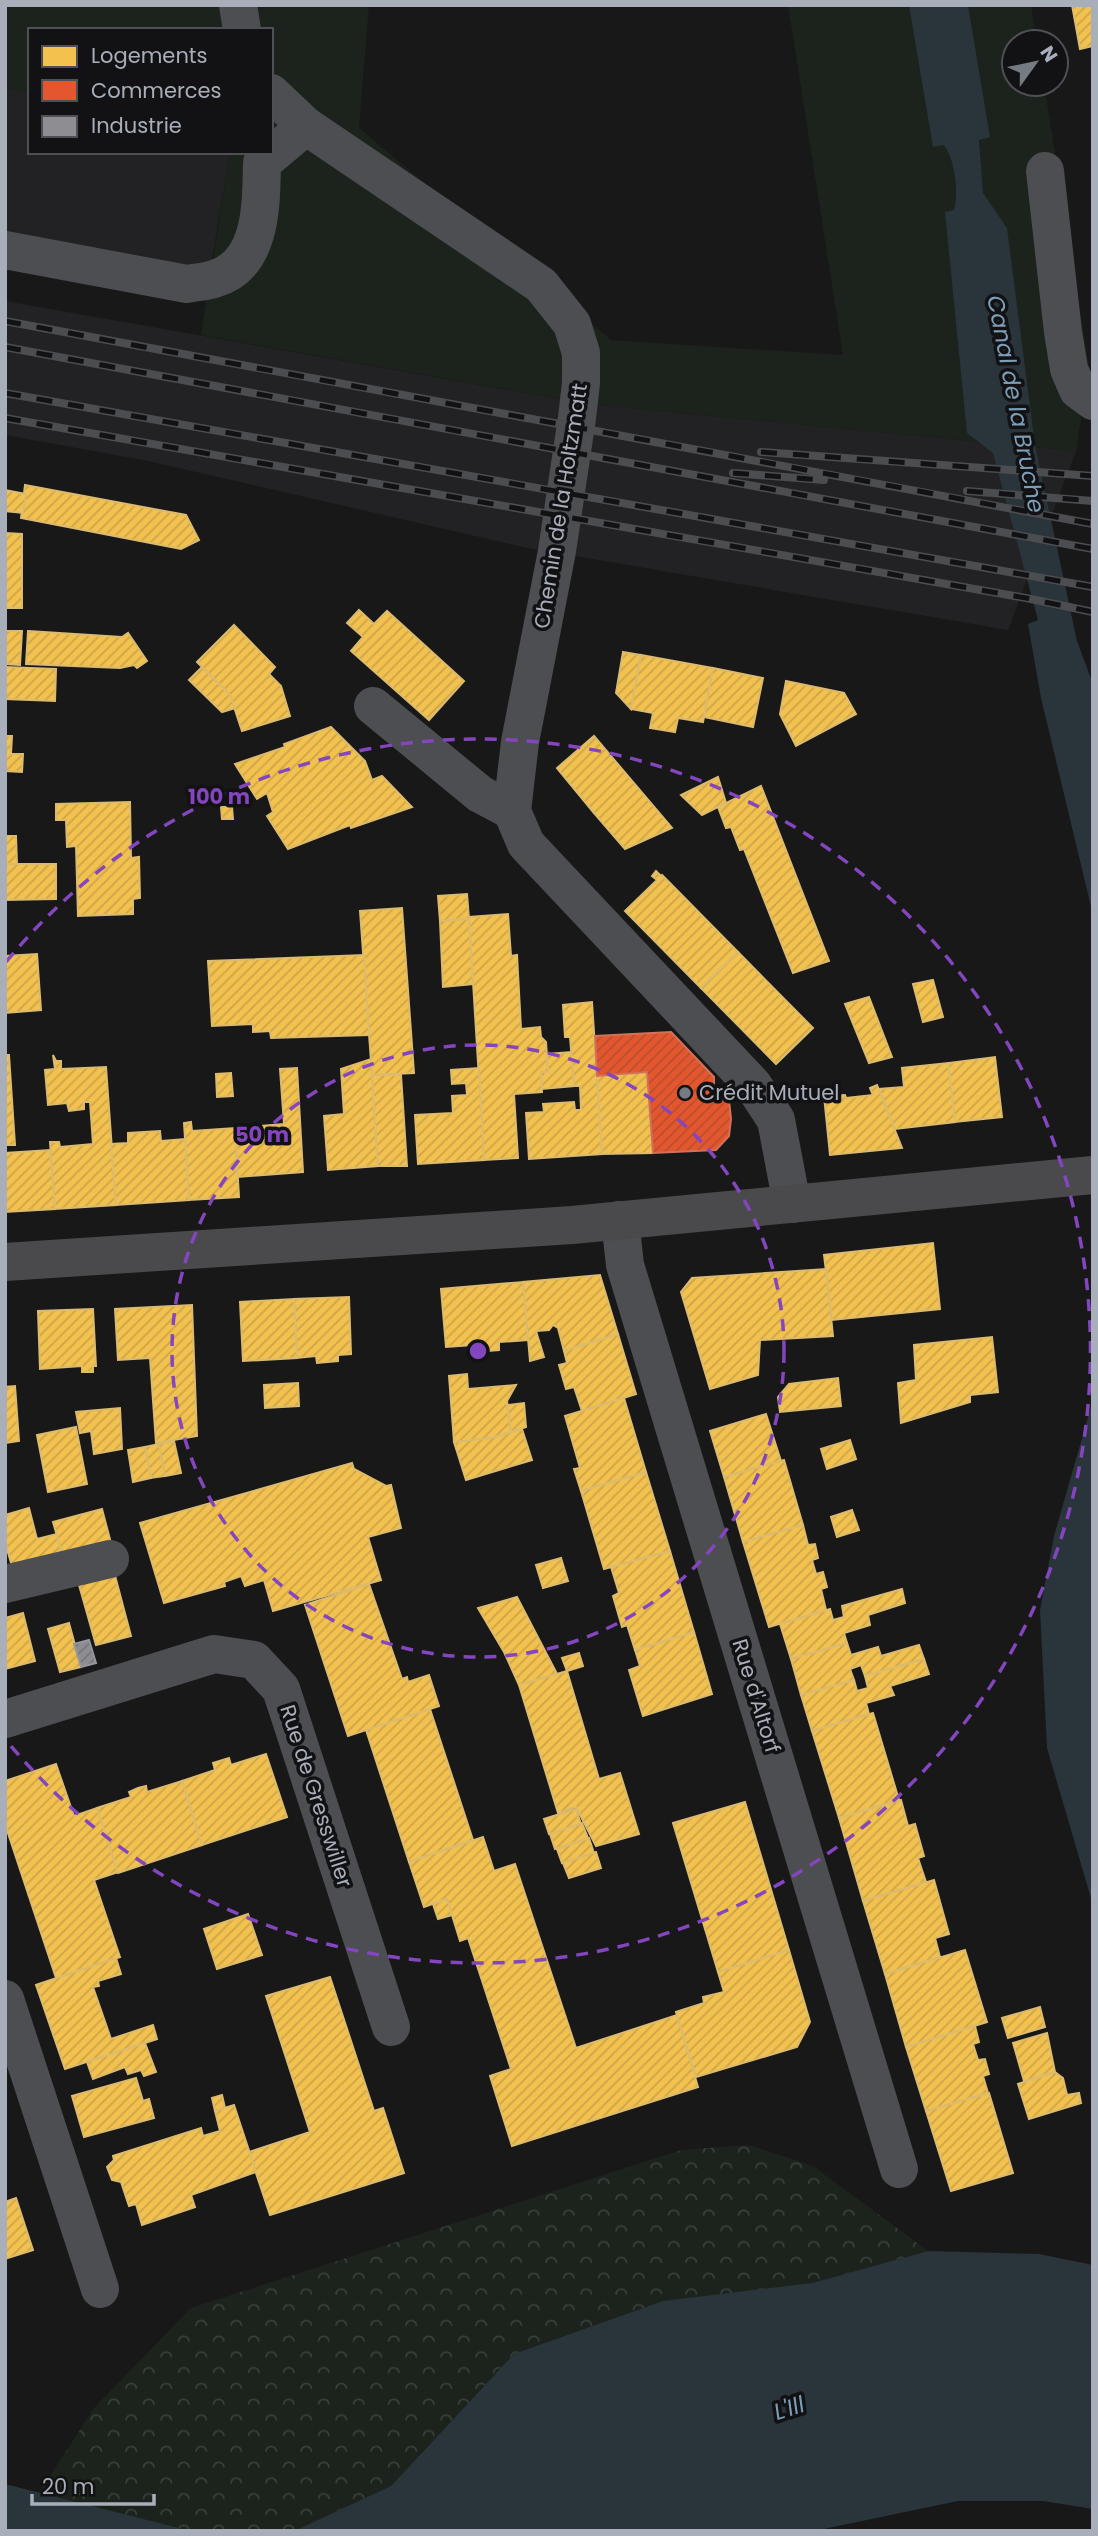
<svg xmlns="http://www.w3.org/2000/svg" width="1098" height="2536" viewBox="0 0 1098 2536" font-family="Poppins,sans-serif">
<defs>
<pattern id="park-crowns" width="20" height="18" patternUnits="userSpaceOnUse" patternTransform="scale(1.75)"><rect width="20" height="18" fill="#1b231c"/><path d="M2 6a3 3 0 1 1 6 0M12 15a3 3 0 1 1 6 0" fill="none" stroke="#39403b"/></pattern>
<pattern id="homes-hatch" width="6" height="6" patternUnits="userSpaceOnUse" patternTransform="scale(1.75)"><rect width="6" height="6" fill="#f2c14e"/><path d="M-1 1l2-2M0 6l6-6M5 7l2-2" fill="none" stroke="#cca54a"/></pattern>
<pattern id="shops-hatch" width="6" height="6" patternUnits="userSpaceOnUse" patternTransform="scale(1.75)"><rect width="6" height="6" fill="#e4572e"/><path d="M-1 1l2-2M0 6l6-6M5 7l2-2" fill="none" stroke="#b84e30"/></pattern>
<pattern id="industry-hatch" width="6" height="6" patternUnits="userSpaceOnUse" patternTransform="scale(1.75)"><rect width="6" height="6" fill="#8d8d92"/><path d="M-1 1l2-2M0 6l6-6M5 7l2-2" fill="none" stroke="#76777c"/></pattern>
</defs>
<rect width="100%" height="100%" fill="#181818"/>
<g fill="#222224">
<path d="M5 87 30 93V152H230L206 296 5 268Z"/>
<path d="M5 301 588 404 1076 451 1008 630 528 548 148 461 5 435Z"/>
</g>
<path fill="#1b231c" d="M5 5H369L359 128 611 340 843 355 788 5H1031L1037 42H1014V84H1044L1089 367 1076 451 588 404 201 335 230 152H271V30H30V93L5 87Z"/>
<path fill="url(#park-crowns)" d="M749 2145 813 2166 928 2251 812 2283 514 2354 391 2486 294 2531H191L39 2493 94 2408 191 2308 681 2150Z"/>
<g fill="#2a343b">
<path d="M909 5H968L990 137 979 140 983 193 1007 228 1035 445 1077 641 1093 684V915L1041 698 1028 624 1038 620 993 453 967 433 945 212 954 210C959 192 955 160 944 145L933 147Z"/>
<path d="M1093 1400V1905L1047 1748 1040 1610 1054 1536Z"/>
<path d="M928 2251 1039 2254 1093 2265V2509L1043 2501H958L814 2531H294L391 2486 514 2354 663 2301 812 2283Z"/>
<path d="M5 2484 191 2531H5Z"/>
</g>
<g fill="url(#homes-hatch)" stroke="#dcbb6e" stroke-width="2">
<path d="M1072 5H1093V46L1080 49Z"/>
<path d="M25 485 186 515 199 540 181 549 21 518Z"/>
<path d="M5 490 26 494 23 513 5 511Z"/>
<path d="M5 533 22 534V608H5Z"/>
<path d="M359 610 374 624 387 611 464 681 429 720 351 651 363 637 347 623Z"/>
<path d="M234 625 275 667 269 674 281 686 290 716 242 731 230 695 197 662Z"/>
<path d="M5 631H22L20 665 5 664Z"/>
<path d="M28 631 122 637 128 633 147 661 137 668 134 665 120 668 26 664Z"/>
<path d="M623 652 641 655 631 709 616 693Z"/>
<path d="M641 655 713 668 703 722 678 718 675 732 650 728 653 713 631 709Z"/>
<path d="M5 667 56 669 55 701 5 699Z"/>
<path d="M202 667 230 695 235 708 222 712 189 680Z"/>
<path d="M713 668 763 678 753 727 704 717Z"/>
<path d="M786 681 844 693 856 714 796 746 780 714Z"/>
<path d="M331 727 365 761 372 780 382 776 412 807 351 828 350 825 288 849 267 816 273 812 267 793 257 799 235 764 285 747 284 744Z"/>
<path d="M5 736H12L11 754H23L22 772 5 771Z"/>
<path d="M594 736 672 828 625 849 594 813 557 768Z"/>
<path d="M718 777 726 803 702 815 681 795Z"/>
<path d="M761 786 829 961 793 973 744 849 740 850 731 827 726 828 718 807Z"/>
<path d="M130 802 131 858 139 857 140 898 133 899V914L78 916 76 846 67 847 66 820H56V804Z"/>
<path d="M221 807H232L233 819H222Z"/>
<path d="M5 836H16L17 864H5Z"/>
<path d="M5 864H56V899L5 900Z"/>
<path d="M656 871 661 876 662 875 738 952 701 988 625 911 657 880 652 876Z"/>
<path d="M467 894 469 919 440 921 438 896Z"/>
<path d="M402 908 414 1073 372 1075 360 911Z"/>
<path d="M508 914 511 956 517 955 521 1029 540 1027 541 1037 546 1042 548 1072H541L542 1092 514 1094 518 1158 484 1160 469 917Z"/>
<path d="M469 919 473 984 443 987 440 921Z"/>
<path d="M738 952 813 1028 776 1064 701 988Z"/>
<path d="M37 954 41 1010 5 1013V956Z"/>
<path d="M364 955 369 1035 271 1038 270 1031 253 1032V1024L212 1026 208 961Z"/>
<path d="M933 980 943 1017 923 1022 913 984Z"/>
<path d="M869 997 892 1057 869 1063 845 1004Z"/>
<path d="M592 1002 602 1154 529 1159 526 1113 544 1112 543 1104 574 1102 575 1110H581L580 1086H574L570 1037H565L563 1005Z"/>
<path d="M571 1052 574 1086 542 1089 541 1072H548L547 1054Z"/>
<path d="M5 1055H9L15 1145H5Z"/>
<path d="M53 1055 56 1061H61V1069L106 1067 116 1205 55 1209 50 1142H59L60 1147 93 1144 90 1102H84V1109L69 1111 67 1103 48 1105 45 1070 55 1069Z"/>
<path d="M995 1057 1002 1117 955 1122 948 1063Z"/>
<path d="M371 1059 378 1166 328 1170 324 1116 344 1114 341 1069Z"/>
<path d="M948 1063 955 1122 895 1129 879 1089 904 1087 902 1068Z"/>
<path d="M297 1068 303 1172 238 1177 235 1128 284 1124 280 1069Z"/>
<path d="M479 1068 484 1160 418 1164 415 1115 453 1113 452 1096 467 1095 466 1083 452 1084 451 1070Z"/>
<path d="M647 1072 653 1153 602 1154 597 1076Z"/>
<path d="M231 1073 233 1096 217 1097 216 1074Z"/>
<path d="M372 1075H401L407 1166H378Z"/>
<path d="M877 1085 902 1148 830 1155 824 1096 845 1095 846 1098 873 1095 870 1088Z"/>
<path d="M191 1122 192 1131 235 1128 239 1197 189 1200 184 1123Z"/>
<path d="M160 1131 161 1141 185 1139 189 1200 116 1205 111 1144 128 1143V1133Z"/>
<path d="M50 1150 55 1209 5 1212V1153Z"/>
<path d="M933 1243 940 1309 832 1320 824 1255Z"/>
<path d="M826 1269 833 1336 760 1340 758 1375 710 1389 681 1292 692 1278Z"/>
<path d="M600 1275 618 1334 564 1351 558 1328 553 1325 549 1330 536 1331 544 1357 530 1361 523 1282Z"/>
<path d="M523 1282 528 1340 499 1342V1350L475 1352 474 1345 446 1347 441 1289Z"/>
<path d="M349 1297 351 1354 338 1355V1361L317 1363 316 1356 297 1358 294 1299Z"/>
<path d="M294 1299 297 1358 243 1361 240 1302Z"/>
<path d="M192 1305 197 1436 156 1443 150 1358 118 1360 115 1309Z"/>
<path d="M93 1309 96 1366H93V1372H82V1366L40 1369 38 1311Z"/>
<path d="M618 1334 636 1394 582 1411 574 1387 566 1389 559 1365 567 1363 564 1351Z"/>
<path d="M992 1337 998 1392 970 1395V1402L901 1423 898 1383 916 1380 914 1345Z"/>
<path d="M467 1374 468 1389 516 1385 507 1401 511 1432 492 1438 454 1442 449 1376Z"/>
<path d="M838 1378 841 1406 780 1412 778 1397 789 1384Z"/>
<path d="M298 1383 299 1406 265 1408 264 1385Z"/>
<path d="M15 1386 19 1441 5 1443V1387Z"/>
<path d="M624 1398 646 1472 581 1491 574 1469 580 1468 565 1416Z"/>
<path d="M524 1403 526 1427 511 1432 507 1405Z"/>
<path d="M120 1408 122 1449 94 1454 91 1431 80 1433 76 1412Z"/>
<path d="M766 1414 781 1461 724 1477 710 1431Z"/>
<path d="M76 1427 87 1484 48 1492 37 1435Z"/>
<path d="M522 1429 532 1460 466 1480 454 1442 492 1438Z"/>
<path d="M850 1440 856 1459 827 1469 821 1449Z"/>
<path d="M174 1441 181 1473 165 1476 159 1444Z"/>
<path d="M159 1444 165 1476 151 1478 145 1447Z"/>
<path d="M145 1447 151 1478 133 1482 128 1450Z"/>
<path d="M784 1460 803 1525 743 1542 724 1477Z"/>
<path d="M352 1463 354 1469 386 1486 391 1485 401 1528 368 1537 381 1580 273 1611 264 1580 245 1586 241 1576 224 1582 225 1586 164 1603 140 1523Z"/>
<path d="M646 1472 670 1551 604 1569 581 1491Z"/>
<path d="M29 1508 37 1539 57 1534 64 1560 14 1573 5 1542V1515Z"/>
<path d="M102 1509 112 1547 64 1560 53 1522Z"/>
<path d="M852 1510 859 1530 837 1537 831 1517Z"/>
<path d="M803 1525 808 1545 815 1544 818 1558 812 1560 816 1574 823 1572 827 1587 821 1589 826 1610 769 1627 743 1542Z"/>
<path d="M670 1551 694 1632 635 1650 627 1625 622 1627 613 1596 619 1593 611 1567Z"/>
<path d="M561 1558 568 1581 543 1588 536 1565Z"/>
<path d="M113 1568 131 1636 96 1645 77 1578Z"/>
<path d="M369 1584 402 1679 407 1677 408 1682 429 1675 439 1706 348 1736 305 1605Z"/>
<path d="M902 1589 905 1603 868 1615 870 1625 844 1633 847 1643 791 1659 780 1624 830 1609 833 1620 844 1617 842 1606Z"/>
<path d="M517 1597 557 1674 519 1685 504 1652 478 1608Z"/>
<path d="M23 1613 35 1661 5 1669V1618Z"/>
<path d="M69 1623 81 1667 60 1672 48 1629Z"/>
<path d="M694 1632 712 1694 643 1716 629 1670 640 1666 635 1650Z"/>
<path d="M847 1643 851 1655 878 1647 881 1656 919 1645 924 1659 865 1676 861 1665 850 1669 854 1680 801 1695 791 1659Z"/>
<path d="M579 1653 583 1666 567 1671 562 1658Z"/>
<path d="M924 1659 929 1674 890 1686 894 1695 866 1703 869 1714 812 1731 801 1695 854 1680 857 1691 868 1688 865 1676Z"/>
<path d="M567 1671 599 1779 620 1773 639 1834 596 1846 576 1807 558 1813 519 1685Z"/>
<path d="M430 1709 473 1840 409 1862 366 1730Z"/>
<path d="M873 1713 899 1800 839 1818 812 1731Z"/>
<path d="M266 1754 287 1817 202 1845 182 1781 215 1770 213 1763 229 1758 231 1765Z"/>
<path d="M56 1764 74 1816 97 1808 118 1872 94 1880 120 1957 56 1978 5 1824V1781Z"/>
<path d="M182 1781 202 1845 118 1873 97 1808 131 1797 129 1792 138 1788 146 1786 147 1792Z"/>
<path d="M901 1800 908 1826 915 1824 924 1856 918 1858 926 1882 863 1901 839 1818Z"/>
<path d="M745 1802 789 1950 718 1972 673 1823Z"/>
<path d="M576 1809 581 1824 549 1834 544 1819Z"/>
<path d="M582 1823 588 1838 555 1849 550 1834Z"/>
<path d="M483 1837 494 1871 515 1864 576 2048 677 2015 698 2087 512 2146 490 2076 511 2069 468 1938 460 1941 447 1899 424 1907 409 1862Z"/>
<path d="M589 1838 594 1853 562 1863 557 1849Z"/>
<path d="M596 1852 601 1868 569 1878 563 1863Z"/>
<path d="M934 1880 949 1934 935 1938 940 1957 885 1974 863 1901Z"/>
<path d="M447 1899 452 1915 438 1919 433 1904Z"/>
<path d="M248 1914 262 1955 217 1969 204 1929Z"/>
<path d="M789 1950 810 2022 797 2047 696 2077 676 2012 704 2003 703 1997 724 1992 718 1972Z"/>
<path d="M965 1950 987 2022 906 2047 885 1974Z"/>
<path d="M116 1958 121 1974 98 1981 99 1986 93 1987 111 2039 153 2025 157 2039 65 2069 36 1985Z"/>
<path d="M330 1977 374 2111 383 2108 404 2173 270 2215 249 2152 310 2132 266 1996Z"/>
<path d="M1040 2007 1045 2027 1008 2038 1002 2018Z"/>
<path d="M975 2026 979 2042 973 2044 978 2060 985 2059 989 2074 983 2076 988 2093 926 2111 906 2047Z"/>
<path d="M1047 2033 1055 2072 1024 2081 1013 2043Z"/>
<path d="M145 2043 156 2072 144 2076 141 2070 128 2074 125 2067 93 2079 87 2062Z"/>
<path d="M1055 2072 1063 2078 1067 2095 1079 2093 1081 2103 1029 2119 1018 2084Z"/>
<path d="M136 2078 143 2101 149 2099 154 2118 84 2137 72 2096Z"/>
<path d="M989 2093 1013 2173 951 2191 926 2111Z"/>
<path d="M222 2095 225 2108 215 2111 212 2098Z"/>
<path d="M234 2105 256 2172 191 2195 195 2207 142 2225 136 2204 129 2206 121 2182 112 2180 107 2167 114 2160 113 2156 201 2128 203 2136 220 2131 215 2111Z"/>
<path d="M16 2198 33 2250 5 2259V2202Z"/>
</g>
<path fill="url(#shops-hatch)" stroke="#d27158" stroke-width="2" d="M671 1032 714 1077V1086L729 1100 731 1119 729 1136 716 1150 653 1153 647 1072 597 1076 595 1036Z"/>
<path fill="url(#industry-hatch)" stroke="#95979e" stroke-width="2" d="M89 1640 96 1663 81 1667 74 1644Z"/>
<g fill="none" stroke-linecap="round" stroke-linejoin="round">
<g stroke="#4c4e51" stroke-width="38">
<path d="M238 5 242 30"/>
<path d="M271 93 306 126 541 285 572 324 581 353V383L577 418 557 551 520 742 512 811 526 844 753 1085 776 1120 792 1204"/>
<path d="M1045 171 1063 332 1069 369 1078 390 1093 401"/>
<path d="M5 250 187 284C196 282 206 282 214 279 263 265 261 203 262 163L306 126"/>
<path d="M373 706 480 794 512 811"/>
<path d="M620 1220 625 1265 899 2169"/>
<path d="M5 1584 110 1559"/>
<path d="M5 1719 214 1654 254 1660 281 1689 391 2027"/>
<path d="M5 1999 100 2289"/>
</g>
<path stroke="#4a4a4d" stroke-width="38" d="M5 1262 572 1225 1093 1175"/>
<g stroke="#4c4d50" stroke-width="8">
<g id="rail">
<path d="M5 321C368 389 730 455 1093 524"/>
<path d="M5 347 1093 549"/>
<path d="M5 393 1093 587"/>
<path d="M5 418 1026 598 1093 612"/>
<path d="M761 452 1093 476"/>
<path d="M733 473 824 480"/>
<path d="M967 491 1093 501"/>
</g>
</g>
<use href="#rail" stroke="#121214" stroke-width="5" stroke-dasharray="16" stroke-linecap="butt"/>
</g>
<g fill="none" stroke="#8446be" stroke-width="3.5" stroke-dasharray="12 9">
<circle cx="478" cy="1351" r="306"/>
<path d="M6 962A612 612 0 1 1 6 1740"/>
</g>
<circle fill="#767a81" stroke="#121214" stroke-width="2.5" cx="685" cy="1093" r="7"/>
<g text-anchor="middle" stroke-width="7" stroke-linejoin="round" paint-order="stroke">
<g font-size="21" fill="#a8aeba" stroke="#121214">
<text transform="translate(561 506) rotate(-81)" y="7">Chemin de la Holtzmatt</text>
<text transform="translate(756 1696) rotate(73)" y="7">Rue d'Altorf</text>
<text transform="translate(316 1796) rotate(72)" y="7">Rue de Gresswiller</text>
</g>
<g font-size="21" fill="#a8aeba" stroke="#121214" text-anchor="start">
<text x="699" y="1100">Crédit Mutuel</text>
</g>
<g font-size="23" font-style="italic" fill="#7c9fb8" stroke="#121214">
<text transform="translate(1016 404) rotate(79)" y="8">Canal de la Bruche</text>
<text transform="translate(789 2408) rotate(-18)" y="8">L'Ill</text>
</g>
</g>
<circle cx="478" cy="1351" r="10" fill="#8446be" stroke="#121214" stroke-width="3.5"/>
<g font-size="21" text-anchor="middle" font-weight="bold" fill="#8446be" stroke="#121214" stroke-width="7" stroke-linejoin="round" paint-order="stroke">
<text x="219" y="804">100 m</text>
<text x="262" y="1142">50 m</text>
</g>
<rect width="1098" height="2536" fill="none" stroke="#a8aeba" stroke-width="14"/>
<rect x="28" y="28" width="245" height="126" fill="#121214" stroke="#4e5056" stroke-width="2"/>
<rect x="42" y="46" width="35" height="21" fill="#f2c14e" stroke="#4e5056" stroke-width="2"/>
<text x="91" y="63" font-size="21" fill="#a8aeba">Logements</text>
<rect x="42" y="80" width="35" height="21" fill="#e4572e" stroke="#4e5056" stroke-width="2"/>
<text x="91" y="98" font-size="21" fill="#a8aeba">Commerces</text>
<rect x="42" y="116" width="35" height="21" fill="#8d8d92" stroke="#4e5056" stroke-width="2"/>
<text x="91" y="133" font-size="21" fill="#a8aeba">Industrie</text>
<g transform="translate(1035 63) rotate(57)"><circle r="33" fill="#121214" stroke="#4e5056" stroke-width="2"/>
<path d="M0-5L12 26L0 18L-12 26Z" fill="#767a81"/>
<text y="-10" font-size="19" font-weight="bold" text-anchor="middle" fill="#a8aeba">N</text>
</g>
<path d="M32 2494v10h122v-10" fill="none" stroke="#a8aeba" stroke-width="3.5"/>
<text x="42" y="2494" font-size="21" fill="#a8aeba" stroke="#121214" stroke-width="5" paint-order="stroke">20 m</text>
</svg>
